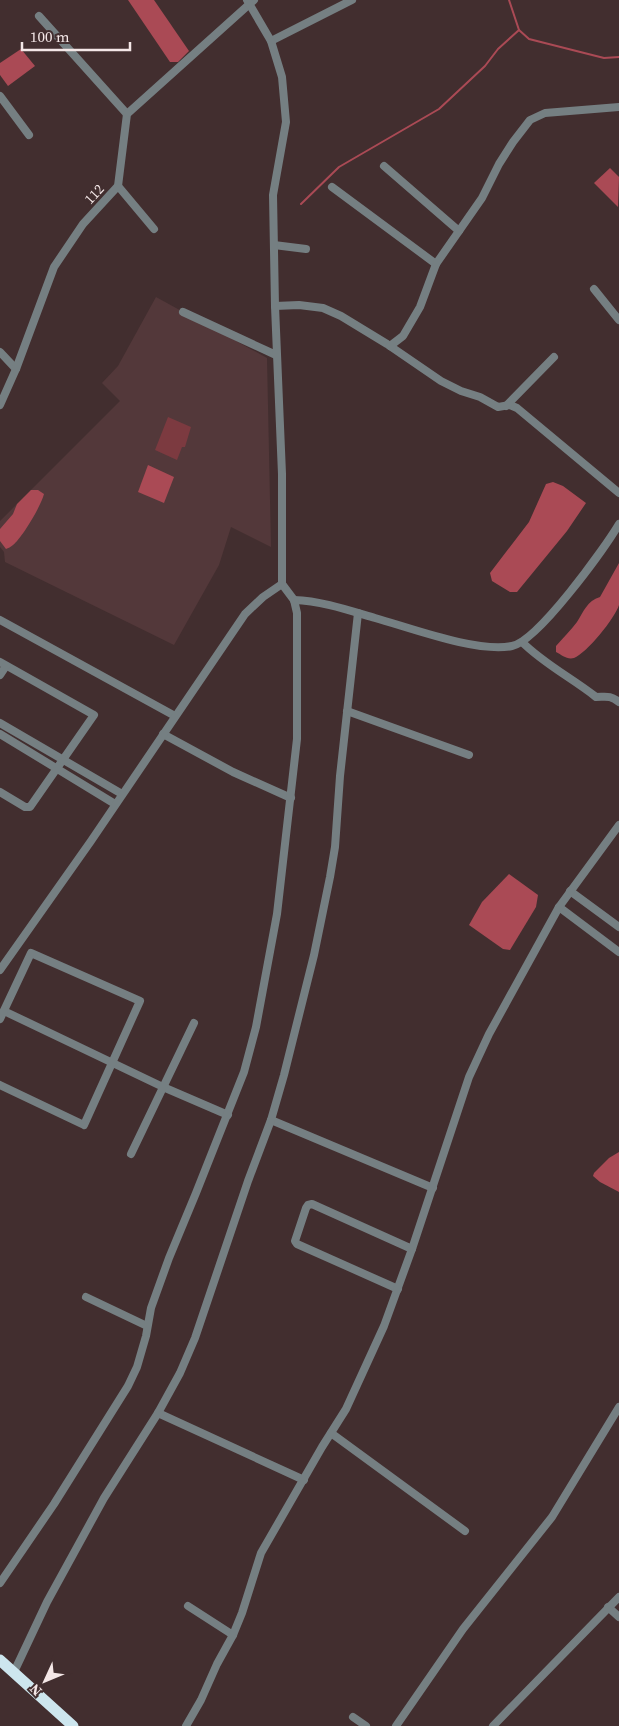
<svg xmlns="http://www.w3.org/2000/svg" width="619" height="1726" viewBox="0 0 619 1726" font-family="'Source Serif 4',serif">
<rect width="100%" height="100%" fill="#422e2f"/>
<path fill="#53383a" d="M156 297 267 358 271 547 231 527 219 565 174 645 5 562 4 552 0 547V521L120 401 102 383 118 366Z"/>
<path fill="#7c3a40" d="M168 417 191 427 185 447H182L177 460 155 450Z"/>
<g fill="#aa4a55">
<path d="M128 0H154L189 51 178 62H170Z"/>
<path d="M21 49 35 66 8 86 0 75V63Z"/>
<path d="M610 168 619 177 618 207 594 183Z"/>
<path d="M148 465 174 477 164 503 138 492Z"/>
<path d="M553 482 563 486 586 503 567 531 517 592H510L492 581 490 573 529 522 546 484Z"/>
<path d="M31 490H38L44 494C41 506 22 538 13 545 11 547 8 548 6 549L0 541V529L13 514 17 504Z"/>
<path d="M619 563C619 573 619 596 619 605 615 618 587 653 574 658 567 660 562 655 556 652V646C563 638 571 630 577 622 584 611 587 601 600 597Z"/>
<path d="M509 874 538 895 536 907 510 950 503 949 469 925 482 902Z"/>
<path d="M619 1152V1192L600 1182 593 1176 594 1173 609 1158Z"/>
</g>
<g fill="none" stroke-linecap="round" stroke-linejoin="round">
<g stroke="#aa4a55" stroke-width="2">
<path d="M509 0 519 30 529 39 604 58 619 57"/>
<path d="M301 204 339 167 439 109 485 66 498 49 519 30"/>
</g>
<g stroke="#757f82" stroke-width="8">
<path d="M39 16 127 114"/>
<path d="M271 41 352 0"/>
<path d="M0 96 29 135"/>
<path d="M384 166 459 231"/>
<path d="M118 186 154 229"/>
<path d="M332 187 436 264"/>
<path d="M274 245 306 249"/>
<path d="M594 289 619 320"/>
<path d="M275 306 299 305 323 308 341 316 387 344 441 381 461 391 480 397 498 407 510 405 517 408 619 493"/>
<path d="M183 312 276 355"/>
<path d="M390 346 403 336 420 307 436 264 482 198 499 164 513 142 530 120 545 113 619 107"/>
<path d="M0 352 16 369"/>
<path d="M0 405 16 369 54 267 83 224 118 186 127 114 254 0"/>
<path d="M506 406 554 357"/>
<path d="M294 600C322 601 348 610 375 618 411 628 477 653 512 646 538 641 604 549 619 524"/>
<path d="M0 620 175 716"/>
<path d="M522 642C544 664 572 678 596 697 606 697 610 695 619 702"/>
<path d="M0 662 94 715 30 807H25L0 792"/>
<path d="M0 675 6 666"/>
<path d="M347 711 469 755"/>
<path d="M0 723 122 794"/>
<path d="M0 734 115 804"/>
<path d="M163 734 233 772 291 798"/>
<path d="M570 891 619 927"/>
<path d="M559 907 619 952"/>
<path d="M0 970 91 841 245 614 263 597 282 584"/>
<path d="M4 1011 163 1087 228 1115"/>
<path d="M0 1019 31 953 140 1001 84 1125 0 1085"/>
<path d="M271 1120 433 1188"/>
<path d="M131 1154 194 1023"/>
<path d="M398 1289 297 1244 295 1241 306 1208 308 1205 312 1204 412 1249"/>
<path d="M86 1297 147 1326"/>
<path d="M158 1413 304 1480"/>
<path d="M331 1433 465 1531"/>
<path d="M0 1583 54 1504 128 1386 137 1367 146 1336 151 1308 169 1258 196 1193 244 1072 256 1027 277 914 297 739V613L294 600 282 584V474L275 306 273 195 286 122 282 77 271 41 247 0"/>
<path d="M188 1606 233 1635"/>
<path d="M608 1607 619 1617"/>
<path d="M14 1672 47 1602 104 1498 158 1413 180 1373 195 1338 248 1181 271 1120 284 1075 314 955 330 877 335 847 340 776 358 613"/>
<path d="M353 1717 366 1726"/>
<path d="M186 1726 201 1700 217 1664 233 1635 242 1613 261 1553 322 1447 346 1409 384 1326 412 1249 469 1077 489 1034 559 907 619 825"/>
<path d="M396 1726 463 1629 552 1517 619 1407"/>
<path d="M493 1726 619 1597"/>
</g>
<path stroke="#cde6ee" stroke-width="11" d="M0 1660 73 1726"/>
</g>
<g text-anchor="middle" stroke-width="4.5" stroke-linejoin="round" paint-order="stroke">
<g font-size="14" fill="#f4e7e7" stroke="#422e2f">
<text transform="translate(94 194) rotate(-47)" y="5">112</text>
</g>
</g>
<g transform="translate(45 1681) rotate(226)" stroke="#422e2f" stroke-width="4" paint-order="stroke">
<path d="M0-4L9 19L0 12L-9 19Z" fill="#f4e7e7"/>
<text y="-8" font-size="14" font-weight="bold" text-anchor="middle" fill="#f4e7e7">N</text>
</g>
<path d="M22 42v8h108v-8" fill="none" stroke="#f4e7e7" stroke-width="2.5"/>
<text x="30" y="42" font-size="15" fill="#f4e7e7" stroke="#422e2f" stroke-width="4" paint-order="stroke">100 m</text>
</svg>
